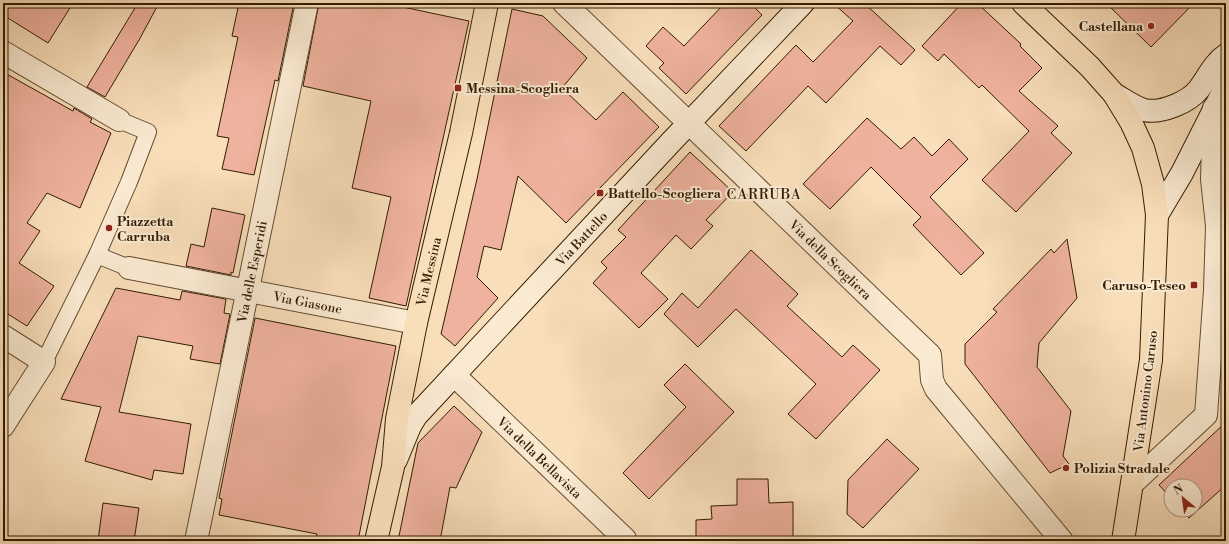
<svg xmlns="http://www.w3.org/2000/svg" width="1229" height="544" viewBox="0 0 1229 544" font-family="'Libre Bodoni',serif">
<rect width="100%" height="100%" fill="#f8deb9"/>
<filter id="stains"><feTurbulence type="fractalNoise" baseFrequency=".005" numOctaves="4"/><feColorMatrix values="0 0 0 0 .2 0 0 0 0 .09 0 0 0 0 .02 0 0 0 .5 -.17"/></filter>
<radialGradient id="worn" r=".72"><stop offset=".6" stop-color="#630" stop-opacity="0"/><stop offset="1" stop-color="#630" stop-opacity=".3"/></radialGradient>
<g fill="#efb29e" stroke="#321c02">
<path d="M3 3H73L48 43 3 15Z"/>
<path d="M138 3H159L139 40 105 97 87 87Z"/>
<path d="M239 3H294L278 81 275 80 254 175 222 169 229 138 217 136 238 37 232 36Z"/>
<path d="M319 3H384L469 21 406 306 369 298 391 197 352 188 371 101 303 86Z"/>
<path d="M725 3H750L762 15 686 94 659 68 664 63 646 46 663 27 684 46Z"/>
<path d="M833 3H864L915 50 901 65 880 46 826 103 808 86 746 151 719 126 796 45 813 62 853 21Z"/>
<path d="M962 3H977L1021 44 1020 46 1042 68 1019 91 1058 126 1051 133 1072 153 1016 212 982 180 1029 131 982 85 979 88 944 54 938 61 922 46Z"/>
<path d="M1106 3H1194L1151 47Z"/>
<path d="M512 9 543 16 587 58 562 88 596 120 623 92 659 127 566 223 518 176 501 250 484 246 477 277 498 298 455 346 441 334 477 179Z"/>
<path d="M3 72 73 111 74 108 92 119 90 122 111 133 80 208 47 193 27 223 40 231 19 263 54 286 27 326 3 311Z"/>
<path d="M867 118 901 149 914 137 932 156 949 139 968 159 930 197 984 253 961 275 913 225 921 217 871 167 830 209 803 184Z"/>
<path d="M690 152 733 192 706 220 713 226 691 249 676 235 641 273 668 299 639 328 593 283 607 268 601 262 626 237 618 230Z"/>
<path d="M212 208 245 215 233 273 231 272V275L186 266 191 244 204 247Z"/>
<path d="M1067 239 1077 298 1039 343 1037 367 1071 411 1063 456 1069 464 1050 473 965 364V344L997 312 993 309 1051 249 1054 253Z"/>
<path d="M751 250 798 294 787 306 842 357 853 345 880 370 816 439 788 414 816 384 736 309 698 347 664 314 682 293 698 308Z"/>
<path d="M116 288 180 300 182 291 226 299 224 313 230 314 220 364 190 359 193 346 138 336 119 412 191 424 183 474 154 470 152 480 85 461 101 407 61 399Z"/>
<path d="M255 318 396 346 358 541H316L317 534 219 515 222 499 219 498Z"/>
<path d="M685 364 734 412 649 499 623 473 686 407 664 385Z"/>
<path d="M454 406 482 432 456 488 450 487 440 541H398L418 443Z"/>
<path d="M1226 422V485L1189 518 1181 510H1195V486H1171V498L1159 485Z"/>
<path d="M887 439 919 469 863 528 847 514 848 480Z"/>
<path d="M737 479H768L769 503 793 502V537H766V541H696V520L712 519 711 506 737 505Z"/>
<path d="M103 503 139 508 134 541H98Z"/>
</g>
<g fill="none" stroke-linecap="round" stroke-linejoin="round">
<g stroke="#644c30" stroke-width="18">
<g id="pedestrian">
<path d="M97 255 129 268"/>
<path d="M44 362 97 255 129 182 148 132 119 120"/>
</g>
</g>
<g stroke="#644c30" stroke-width="24">
<g id="minor">
<path id="s1" d="M564 3 930 355 932 380 936 389 1062 541"/>
<path d="M3 52 119 120"/>
<path id="s2" d="M129 268 416 323"/>
<path d="M3 336 44 362 3 426"/>
<path id="s3" d="M454 375 625 539"/>
<path d="M1133 483 1206 415 1215 290 1217 226 1212 179 1214 108"/>
<path id="s4" d="M196 541 307 3"/>
</g>
</g>
<g stroke="#321c02" stroke-width="24">
<g id="secondary">
<path d="M1114 94C1123 99 1134 107 1144 110 1161 114 1189 102 1199 89 1208 77 1214 63 1226 55"/>
<path d="M1157 215 1182 173 1226 86"/>
<path id="s5" d="M396 460 410 426 416 416 671 142 803 3"/>
</g>
</g>
<g stroke="#321c02" stroke-width="24">
<g id="primary">
<path d="M1023 3 1090 67 1114 94 1131 122 1143 148 1153 184 1157 215 1151 360 1123 541"/>
<path id="s6" d="M376 541 393 467 397 419 416 323 461 133 487 3"/>
</g>
</g>
<use href="#pedestrian" stroke="#faead2" stroke-width="16"/>
<use href="#minor" stroke="#faead2" stroke-width="22"/>
<use href="#secondary" stroke="#faead2" stroke-width="22"/>
<use href="#primary" stroke="#f8deb9" stroke-width="22"/>
</g>
<g fill="#8f2418" stroke="#faead2" stroke-width="1.5">
<circle cx="1151" cy="26" r="4"/>
<rect x="454" y="84" width="8" height="8" rx="2"/>
<rect x="596" y="189" width="8" height="8" rx="2"/>
<circle cx="109" cy="228" r="4"/>
<rect x="1190" y="281" width="8" height="8" rx="2"/>
<circle cx="1066" cy="468" r="4"/>
</g>
<g text-anchor="middle" stroke-width="4" stroke-linejoin="round" paint-order="stroke">
<g font-size="13" font-weight="bold" fill="#321c02" stroke="#faead2" text-anchor="start">
<text x="1143" y="31" text-anchor="end">Castellana</text>
<text x="466" y="93">Messina-Scogliera</text>
<text x="608" y="198">Battello-Scogliera</text>
<text x="117" y="226">Piazzetta<tspan x="117" dy="15">Carruba</tspan></text>
<text x="1186" y="290" text-anchor="end">Caruso-Teseo</text>
<text x="1074" y="473">Polizia Stradale</text>
</g>
<g font-size="13" fill="#321c02" stroke="#faead2">
<text dy="5" stroke="none"><textPath href="#s5" startOffset="291">Via Battello</textPath></text>
<text dy="5" stroke="none"><textPath href="#s1" startOffset="370">Via della Scogliera</textPath></text>
<text dy="5" stroke="none"><textPath href="#s6" startOffset="275">Via Messina</textPath></text>
<text dy="5" stroke="none"><textPath href="#s4" startOffset="275">Via delle Esperidi</textPath></text>
<text dy="5" stroke="none"><textPath href="#s2" startOffset="182">Via Giasone</textPath></text>
<text transform="translate(1145 391) rotate(-83)" y="5">Via Antonino Caruso</text>
<text dy="5" stroke="none"><textPath href="#s3" startOffset="119">Via della Bellavista</textPath></text>
</g>
<g font-size="14" letter-spacing="1" fill="#321c02" stroke="#faead2">
<text x="764" y="199">CARRUBA</text>
</g>
</g>
<rect width="1229" height="544" fill="none" stroke="#f8deb9" stroke-width="16"/>
<rect x="4" y="4" width="1221" height="536" fill="none" stroke="#321c02" stroke-width="2"/>
<rect x="8" y="8" width="1213" height="528" fill="none" stroke="#321c02"/>
<g transform="translate(1183 498) rotate(331)"><circle r="19" fill="#faead2" stroke="#aa987f"/>
<path d="M0-3L7 15L0 10L-7 15Z" fill="#8f2418"/>
<text y="-6" font-size="11" font-weight="bold" text-anchor="middle" fill="#321c02">N</text>
</g>
<rect width="100%" height="100%" filter="url(#stains)"/>
<rect width="100%" height="100%" fill="url(#worn)"/>
</svg>
